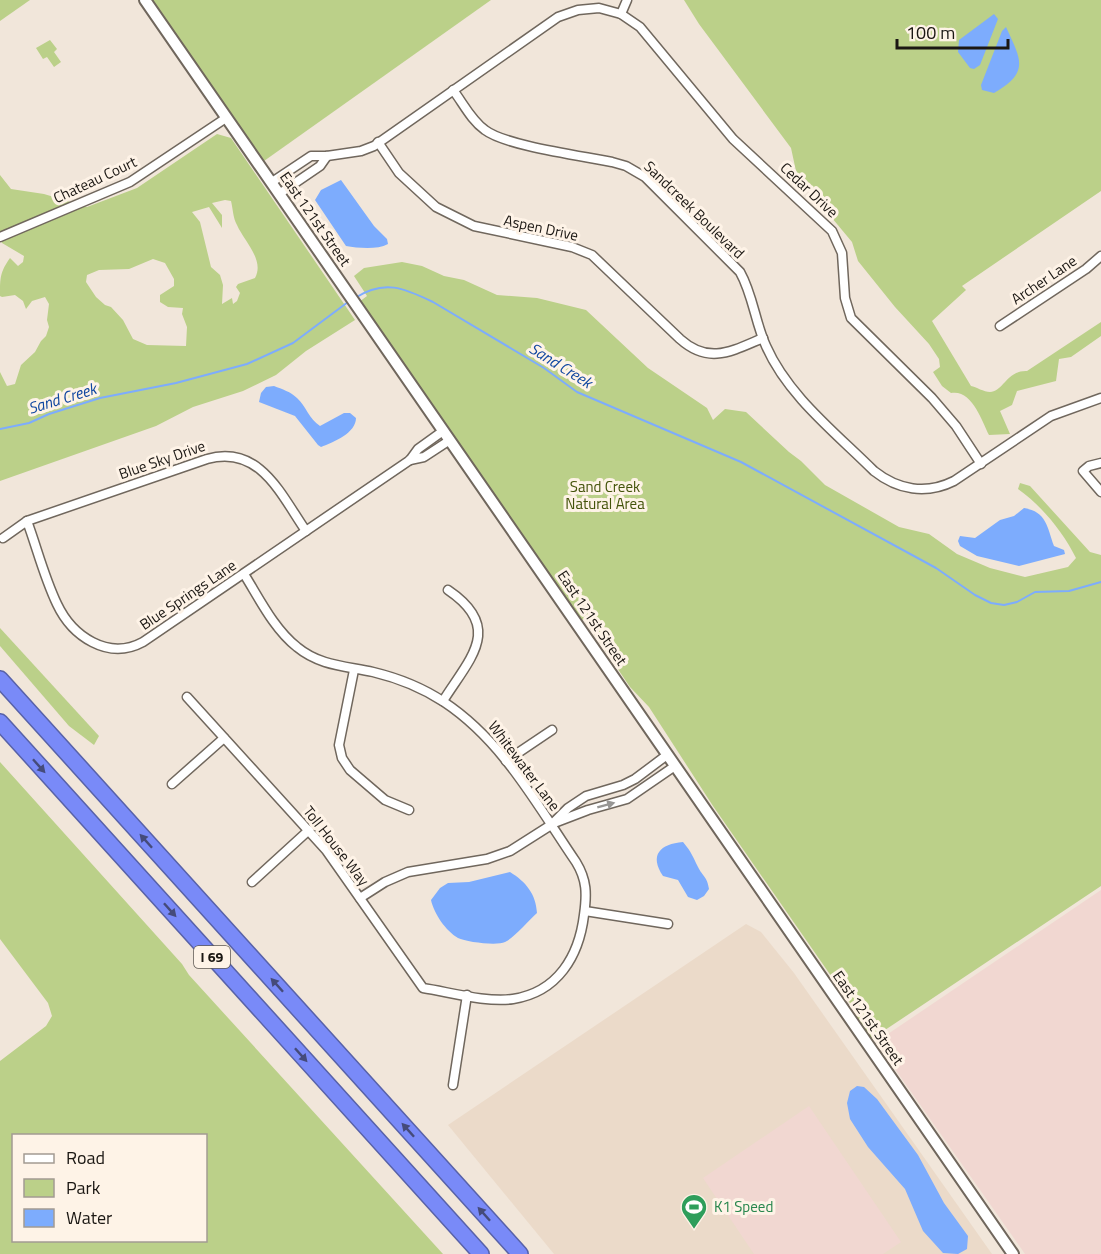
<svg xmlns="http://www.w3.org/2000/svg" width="1101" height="1254" viewBox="0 0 1101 1254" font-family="'Titillium Web',sans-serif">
<rect width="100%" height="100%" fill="#f1e6da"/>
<path fill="#ebdac9" d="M746 924 761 932 794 973 992 1254H554L448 1125Z"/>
<g fill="#f1d7d1">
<path d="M1101 890V1254H1025L876 1042Z"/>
<path d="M809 1106 901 1242 883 1254H754L703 1178Z"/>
</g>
<g fill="#bbd089" fill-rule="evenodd">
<path d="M0 0H30L0 21Z"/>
<path d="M152 0H491L264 161Z"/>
<path d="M684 0H1101V191L962 286 966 290 932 321 971 386C976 387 984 392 990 392 1003 392 1007 370 1027 371L1101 322V336L1071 357 1059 359 1056 381 1017 391 1012 405 1000 411 1010 434 989 435C982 421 972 389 951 393L942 386 933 372 940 367 939 359 929 344 895 307 858 261 852 242 822 206 815 194 796 171 791 148 699 24Z"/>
<path d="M50 40 57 49 54 52 61 62 54 67 47 57 43 59 36 48Z"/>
<path d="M217 134 231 138 355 320 306 351 276 375 243 391 193 407 156 426 0 481V372L7 386 15 384 21 365 35 352 41 341 46 336 49 327 47 320 49 304 45 297 32 301 26 309 23 301 15 295 2 297 0 296C0 278 0 272 10 258L18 266 23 262 24 256 2 243 0 239V175L11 189 44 194 87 207 137 188ZM225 200 231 201C233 209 233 218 237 225 244 241 265 260 255 278L238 284 236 287 240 293 237 301 233 304 232 298 222 304 223 285 220 275 211 267 200 222 192 212 209 207 222 228V215L212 203ZM153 259 165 263 174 279V286L160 295V302L168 307 183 308 182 314 187 327 186 346 147 345 133 339 123 320 111 307 105 305 96 297 86 282 87 275 99 270 129 269Z"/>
<path d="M402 262 422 266 444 276 464 280 497 295 537 298 586 310 648 368 707 408 713 420 725 409 746 412 789 452 801 461 825 485 899 527 929 534 957 554 990 568 1025 577 1068 567 1076 558C1063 532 1042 506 1018 489L1020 483 1030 486 1090 552 1101 555V886L870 1040 863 1032 854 1009 713 806 649 707 630 687 584 619 580 621 359 302 367 296 354 276 364 268Z"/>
<path d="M0 628 99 736 94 745 69 726 0 646Z"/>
<path d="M0 762 182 964 189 975 443 1254H0V1061L46 1026 52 1016 48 1003 0 939ZM14 1136H206V1240H14Z"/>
</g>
<g fill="#7dacfd">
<path d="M994 14 998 19 980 65 974 69 970 68 958 52 959 40Z"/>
<path d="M1006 27C1021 60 1030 72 994 93L982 90 981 85 1002 31Z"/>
<path d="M341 180 374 226 387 239 388 244C377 250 358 248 346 246L315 200 321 190Z"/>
<path d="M274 386C282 389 291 392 297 398 306 406 309 419 320 426L344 413H350L356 418C356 433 334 442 321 447L318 445 295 416 259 402 261 393 266 387Z"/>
<path d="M1024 508C1047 512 1047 527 1054 546L1064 550 1065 554 1019 566 977 556 960 546 958 541 960 536 975 538 1000 520 1014 516Z"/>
<path d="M683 842C692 853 692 855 698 867 703 877 707 876 709 889L704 896 697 900 688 897 678 880 663 876C649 855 660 844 683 842Z"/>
<path d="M510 872C526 882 536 894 537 913 528 921 514 938 505 942 497 946 466 942 458 938 446 931 434 914 431 900L440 888 448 883 469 882Z"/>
<path d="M857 1086 864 1087 877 1099 918 1155 944 1203 968 1236 967 1249 958 1254 943 1253 923 1231 905 1189 868 1147 850 1119 847 1103 850 1091Z"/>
</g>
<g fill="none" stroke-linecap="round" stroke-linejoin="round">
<g stroke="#7dacfd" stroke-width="2">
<path d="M355 298C384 279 404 288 433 302L544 368 577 392 741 462 936 568 975 595 991 603 1004 605 1017 602 1035 592 1069 591 1101 582"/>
<path d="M0 429 29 423 49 414 100 398 176 383 247 364 293 343 348 302"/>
</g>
<g stroke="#70675d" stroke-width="11">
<g id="minor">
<path d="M621 14 627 0"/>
<path d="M453 90C463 103 471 120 485 130 506 146 583 156 612 162L626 166 645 177 740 272C753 295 755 322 766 346 788 396 836 433 874 471 898 490 926 495 954 481L1051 416 1101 398"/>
<path d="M378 142 399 173 436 207 474 226 572 247 592 255 680 339C709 365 732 351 763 338"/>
<path d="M272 182 311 156H327L361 151 374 146 558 17 578 10 599 8 621 14 640 27 733 139 832 231 842 253 845 298 851 318 932 398 956 426 981 464"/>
<path d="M279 194 320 166 327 156"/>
<path d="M0 237 130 182 226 118"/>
<path d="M1000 326 1086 269 1101 256"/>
<path d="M410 460 424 457 450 440"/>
<path d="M1101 463 1089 466 1083 471 1101 492"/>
<path d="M27 521C37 548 44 577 57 604 72 636 108 661 143 642L410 460 418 449 443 431"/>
<path d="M3 538 27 521 207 459C260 444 281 495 306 531"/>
<path d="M354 670 339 745 342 758 350 770 385 800 409 810"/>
<path d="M187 697 326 850 423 988C449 992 487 1003 513 999 558 992 579 956 584 915 587 894 587 880 576 862 537 805 503 741 444 702 423 688 398 678 373 672 346 666 320 666 297 647 274 629 259 598 244 574"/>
<path d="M443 701C470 658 504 628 448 590"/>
<path d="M506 761 552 730"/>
<path d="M172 784 224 738"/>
<path d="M554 823 588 810 627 799 675 766"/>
<path d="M252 882 309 830"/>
<path d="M360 898 385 882 408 872 487 859 510 851 551 825 568 808 586 796 623 785 635 779 667 755"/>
<path d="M585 911 668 924"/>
<path d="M453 1085 467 995"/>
</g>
</g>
<g stroke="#70675d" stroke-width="14">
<path id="tertiary" d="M145 0 1013 1254"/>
</g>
<g stroke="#5862a8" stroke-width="18">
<g id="motorway">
<path d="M0 679 520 1254"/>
<path d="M0 722 481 1254"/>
</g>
</g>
<use href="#minor" stroke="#fff" stroke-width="8"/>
<use href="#tertiary" stroke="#fff" stroke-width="10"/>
<use href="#motorway" stroke="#798af8" stroke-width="15"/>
</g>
<defs><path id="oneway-solid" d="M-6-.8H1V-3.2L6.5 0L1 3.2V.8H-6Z" transform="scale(1.5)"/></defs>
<g fill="#454b7a">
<use href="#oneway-solid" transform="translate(39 766) rotate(48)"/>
<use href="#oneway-solid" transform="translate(146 841) rotate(-132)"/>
<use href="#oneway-solid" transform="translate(170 910) rotate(48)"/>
<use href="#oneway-solid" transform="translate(277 985) rotate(-132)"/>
<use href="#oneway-solid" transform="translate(301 1055) rotate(48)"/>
<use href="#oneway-solid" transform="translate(408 1130) rotate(-132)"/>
<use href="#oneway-solid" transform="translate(484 1214) rotate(-132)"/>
</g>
<use fill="#989795" href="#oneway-solid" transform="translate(606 805) rotate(-15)"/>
<defs>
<g id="stadium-pin" transform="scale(1.35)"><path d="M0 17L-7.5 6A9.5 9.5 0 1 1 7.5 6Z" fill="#2e9e5b" stroke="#fef3e7"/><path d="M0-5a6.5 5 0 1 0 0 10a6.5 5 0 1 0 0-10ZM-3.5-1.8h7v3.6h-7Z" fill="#fff"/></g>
</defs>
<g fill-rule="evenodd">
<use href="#stadium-pin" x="694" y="1207"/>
</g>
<g text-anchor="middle" stroke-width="6" stroke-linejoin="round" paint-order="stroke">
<rect fill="#fef3e7" stroke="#5f5953" stroke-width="1.5" x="194" y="946" width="36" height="22" rx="4.5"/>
<g font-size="14" font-weight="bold" fill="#1b1713">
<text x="212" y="962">I 69</text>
</g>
<g font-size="15" fill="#1b1713" stroke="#fef3e7">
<text transform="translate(95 180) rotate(-25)" y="5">Chateau Court</text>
<text transform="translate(809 190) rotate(43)" y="5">Cedar Drive</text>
<text transform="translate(694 210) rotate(44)" y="5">Sandcreek Boulevard</text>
<text transform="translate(315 219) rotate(55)" y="5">East 121st Street</text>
<text transform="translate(541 228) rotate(12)" y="5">Aspen Drive</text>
<text transform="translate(1044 280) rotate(-34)" y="5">Archer Lane</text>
<text transform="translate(162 460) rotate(-19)" y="5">Blue Sky Drive</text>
<text transform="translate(188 595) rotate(-34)" y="5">Blue Springs Lane</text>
<text transform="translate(592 618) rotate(56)" y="5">East 121st Street</text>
<text transform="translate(524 766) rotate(53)" y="5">Whitewater Lane</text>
<text transform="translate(336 846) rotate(52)" y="5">Toll House Way</text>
<text transform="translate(868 1018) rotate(55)" y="5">East 121st Street</text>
</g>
<g font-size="15" fill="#43530a" stroke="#fef3e7">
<text x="605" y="492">Sand Creek<tspan x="605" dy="17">Natural Area</tspan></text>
</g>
<g font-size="15" fill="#27864d" stroke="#fef3e7" text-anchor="start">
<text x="714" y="1212">K1 Speed</text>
</g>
<g font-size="16" font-style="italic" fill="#0f46a0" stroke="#fef3e7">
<text transform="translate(561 365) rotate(32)" y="6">Sand Creek</text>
<text transform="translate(62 398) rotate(-17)" y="6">Sand Creek</text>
</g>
</g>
<rect x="12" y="1134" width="195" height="108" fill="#fef3e7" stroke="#a39b92" stroke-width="1.5"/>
<rect x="24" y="1154" width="30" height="9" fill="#ffffff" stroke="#a39b92" stroke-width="1.5"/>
<text x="66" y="1164" font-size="18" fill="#1b1713">Road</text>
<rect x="24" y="1179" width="30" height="18" fill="#bbd089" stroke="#a39b92" stroke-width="1.5"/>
<text x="66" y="1194" font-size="18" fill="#1b1713">Park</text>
<rect x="24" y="1209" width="30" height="18" fill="#7dacfd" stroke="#a39b92" stroke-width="1.5"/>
<text x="66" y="1224" font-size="18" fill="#1b1713">Water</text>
<path d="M897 39v9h111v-9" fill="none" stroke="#1b1713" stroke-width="3"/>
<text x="906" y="39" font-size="18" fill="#1b1713" stroke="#fef3e7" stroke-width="4.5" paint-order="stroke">100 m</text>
</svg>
